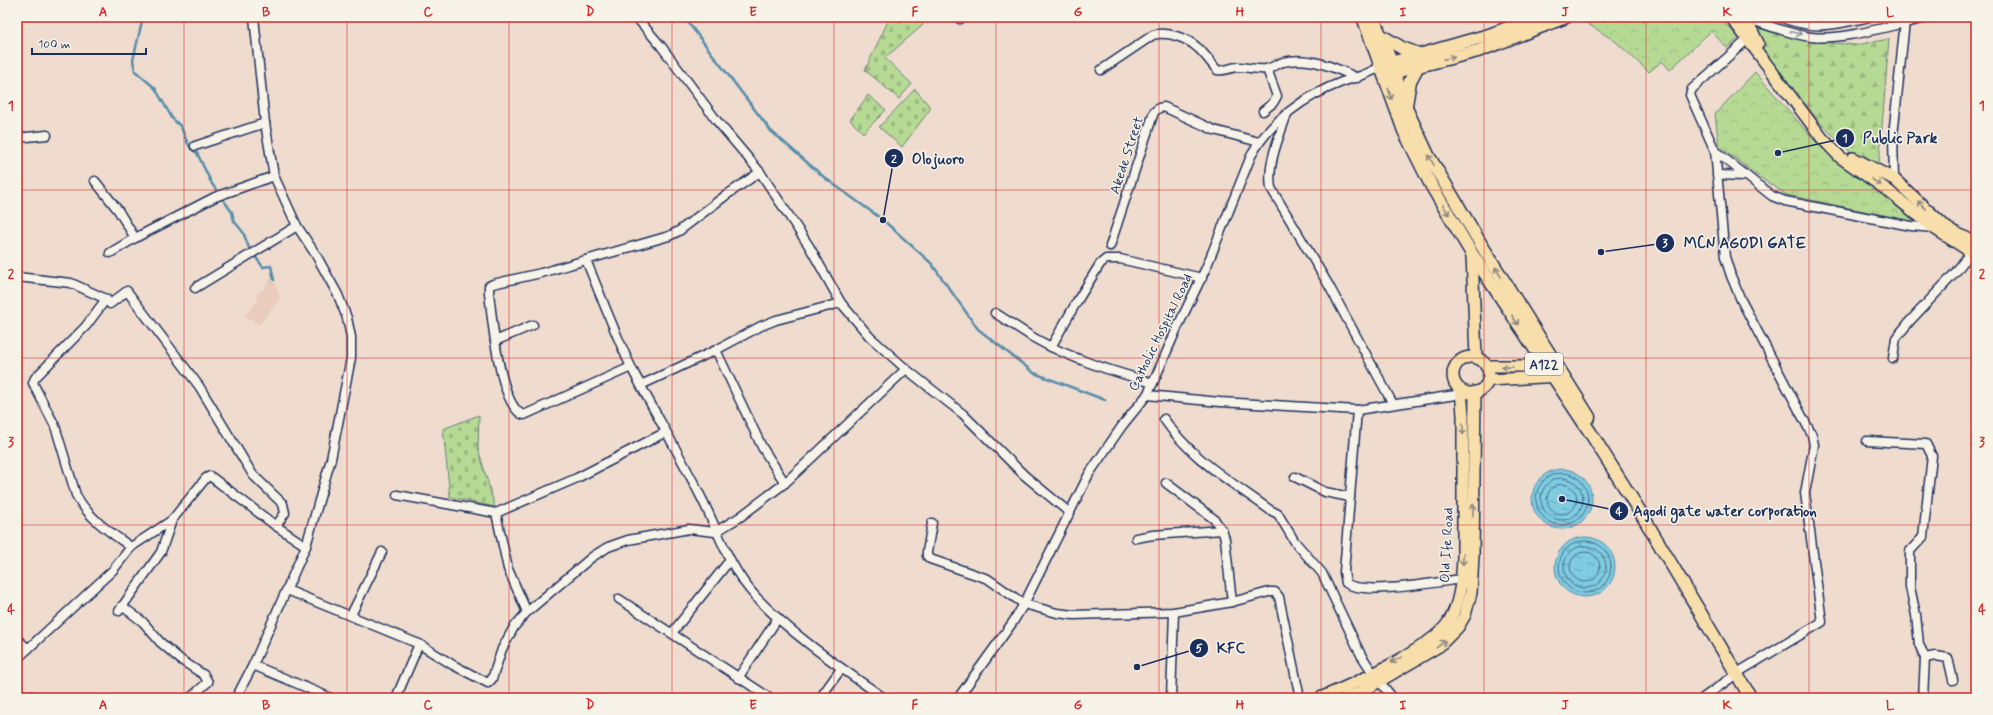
<svg xmlns="http://www.w3.org/2000/svg" width="1993" height="715" viewBox="0 0 1993 715" font-family="Mynerve,sans-serif">
<defs>
<pattern id="forest-firs" width="22" height="20" patternUnits="userSpaceOnUse"><rect width="22" height="20" fill="#b6d994"/><path d="M5 1l3.5 6h-7zM16 11l3.5 6h-7z" fill="#9cbb82"/></pattern>
<pattern id="cemetery-stones" width="16" height="16" patternUnits="userSpaceOnUse"><rect width="16" height="16" fill="#b6d994"/><path d="M2 7V4a2 2 0 0 1 4 0v3zM10 15v-3a2 2 0 0 1 4 0v3z" fill="#9cbb82"/></pattern>
<pattern id="park-crowns" width="20" height="18" patternUnits="userSpaceOnUse"><rect width="20" height="18" fill="#b6d994"/><path d="M2 6a3 3 0 1 1 6 0M12 15a3 3 0 1 1 6 0" fill="none" stroke="#9cbb82"/></pattern>
<pattern id="water-ripples" width="26" height="14" patternUnits="userSpaceOnUse"><rect width="26" height="14" fill="#7fcbdf"/><path d="M2 4q2-2 4 0t4 0M15 11q2-2 4 0t4 0" fill="none" stroke="#67a5b8"/></pattern>
</defs>
<rect width="100%" height="100%" fill="#efdcce"/>
<filter id="ink" filterUnits="userSpaceOnUse"><feTurbulence type="fractalNoise" baseFrequency=".025" numOctaves="2"/><feDisplacementMap in="SourceGraphic" scale="8" xChannelSelector="R" yChannelSelector="G"/><feConvolveMatrix kernelMatrix="1 2 1 2 8 2 1 2 1" color-interpolation-filters="sRGB"/></filter>
<g filter="url(#ink)">
<path fill="#e9ccbc" d="M270 279 274 280 280 298 259 325 245 315 258 300 256 295 263 290Z"/>
<path fill="url(#forest-firs)" stroke="#688479" d="M1754 27 1810 41 1856 45 1889 39 1879 165 1859 160 1822 125 1762 50Z"/>
<g fill="url(#cemetery-stones)" stroke="#688479">
<path d="M890 17H930L922 22 923 25 885 58 912 84 899 99 865 70Z"/>
<path d="M915 89 931 108 902 147 879 127Z"/>
<path d="M868 95 886 110 863 133 850 120Z"/>
<path d="M479 415 478 448 495 507 450 497 443 429Z"/>
</g>
<g fill="url(#park-crowns)" stroke="#688479">
<path d="M1577 17H1715L1729 27 1739 38 1727 48 1711 31 1670 70 1662 61 1649 72 1615 41Z"/>
<path d="M1755 72 1815 141 1835 159 1925 228 1897 218 1787 195 1755 174 1719 146 1715 114Z"/>
</g>
<g fill="url(#water-ripples)" stroke="#578dab">
<circle cx="1562" cy="499" r="30"/>
<circle cx="1585" cy="567" r="30"/>
</g>
<g fill="none" stroke-linecap="round" stroke-linejoin="round">
<g stroke="#436d92" stroke-width="1">
<circle cx="1562" cy="499" r="26"/>
<circle cx="1562" cy="499" r="21"/>
<circle cx="1562" cy="499" r="15"/>
<circle cx="1585" cy="567" r="26"/>
<circle cx="1585" cy="567" r="21"/>
<circle cx="1585" cy="567" r="15"/>
</g>
<g stroke="#578dab" stroke-width="2.5">
<path d="M143 17 133 60 135 71 155 88 172 118 181 127 187 142 191 149 197 153 212 184 232 212 234 221 243 232 249 248 263 267 271 266 274 280"/>
<path d="M684 17 771 131 825 178 883 220 931 263 978 329 1034 373 1105 400"/>
</g>
<g stroke="#1b2f5e" stroke-width="11">
<g id="minor">
<path d="M636 17 661 46 717 121 760 172 809 246 841 303 870 337 906 369 963 414 1024 475 1070 513"/>
<path d="M1780 17C1815 31 1834 25 1870 17"/>
<path d="M1746 18C1767 25 1789 34 1811 37 1846 41 1896 23 1933 17"/>
<path d="M960 19 962 17"/>
<path d="M1101 70 1153 35C1168 31 1187 38 1198 48 1205 54 1211 63 1217 70 1224 72 1231 67 1238 67 1247 67 1257 70 1266 69 1272 68 1277 64 1283 62 1308 56 1335 67 1357 78"/>
<path d="M1263 111 1273 103 1277 96 1267 69"/>
<path d="M1287 114C1279 137 1267 164 1271 188L1328 284 1393 404"/>
<path d="M17 138 47 135"/>
<path d="M195 146 265 123"/>
<path d="M1715 151 1772 196 1785 201 1911 226 1934 228"/>
<path d="M1717 175 1745 176"/>
<path d="M1894 179 1893 136 1905 21"/>
<path d="M95 181 118 210 135 238"/>
<path d="M1110 246 1154 112 1159 108 1164 107 1214 130 1259 142"/>
<path d="M110 253 135 238 215 197 274 176"/>
<path d="M586 260C601 296 615 334 632 369 655 413 680 455 702 499 719 533 729 568 756 597 793 636 840 667 884 698"/>
<path d="M17 277 71 283 106 299 110 304 127 291 199 386 253 475 283 504 285 513 276 526"/>
<path d="M195 288 297 226"/>
<path d="M106 299 86 326 35 378 33 383 55 426 76 495C89 519 110 532 131 547"/>
<path d="M995 313C1008 321 1021 330 1034 338 1071 359 1112 371 1153 383"/>
<path d="M495 341 533 325"/>
<path d="M1051 347 1076 303 1100 264 1106 259H1120L1202 278"/>
<path d="M716 350 762 447 785 483"/>
<path d="M1893 358 1896 338 1910 321 1955 273 1970 253"/>
<path d="M631 367 524 415C499 408 492 316 489 293V286L493 284 541 273 669 236 679 231 725 196 760 172"/>
<path d="M641 385 716 350 761 326 776 320 841 303"/>
<path d="M1147 395 1220 402 1357 410 1462 394"/>
<path d="M1357 410 1344 572 1346 583C1363 596 1438 582 1461 579"/>
<path d="M1164 419C1190 458 1233 483 1270 510L1278 514 1295 542 1322 573 1361 655 1373 673"/>
<path d="M1867 441 1926 444 1932 456 1923 537 1910 551V587L1916 615 1919 644 1925 658 1936 656 1948 658 1953 680"/>
<path d="M1295 477 1325 492 1350 497"/>
<path d="M1166 483 1214 519 1222 530 1225 539 1232 602"/>
<path d="M397 495 496 513 577 478 666 432"/>
<path d="M496 513 508 569 527 612"/>
<path d="M932 523 927 552V556L930 559 988 579 1024 604 1057 613 1074 615 1174 612 1232 602 1269 592H1275L1279 597 1300 698"/>
<path d="M1136 538 1153 535 1222 530"/>
<path d="M287 590 419 644 453 665 488 683 492 679 502 649 514 627 527 612 592 557 608 547 628 540 689 529 715 532 740 517 785 483 906 369"/>
<path d="M619 599 770 698"/>
<path d="M122 606 143 622 160 642 181 660 204 675 208 682 190 698"/>
<path d="M119 611 161 552 172 520"/>
<path d="M351 615 382 552"/>
<path d="M672 633 730 560"/>
<path d="M17 639 28 649"/>
<path d="M17 659 113 570 131 547 172 520 206 478 210 476 276 526 306 546"/>
<path d="M253 665 331 698"/>
<path d="M738 678 778 618"/>
<path d="M1379 681 1393 698"/>
<path d="M17 694 43 698"/>
<path d="M236 698 253 665 306 546 331 459 351 358V337L347 318 338 295 316 255 297 226 274 176 265 123 254 17"/>
<path d="M396 698 419 644"/>
<path d="M820 698 841 669"/>
<path d="M958 698 1013 622 1024 604 1089 474 1122 426 1147 395 1153 383 1178 326 1206 268 1251 156C1270 121 1305 96 1342 82 1356 77 1368 75 1381 66"/>
<path d="M1171 698 1174 612"/>
<path d="M1703 698 1742 670 1822 622 1805 493 1814 445 1812 435 1741 300 1731 276 1725 257 1715 151 1690 95 1692 89 1748 39"/>
<path d="M1923 698 1925 658"/>
</g>
</g>
<g stroke="#1b2f5e" stroke-width="14">
<g id="major">
<path d="M1731 17 1822 138 1840 157 1887 190 1934 228 1976 255"/>
<path d="M1745 17 1758 43"/>
<path d="M1853 158 1894 179 1948 229 1976 243"/>
<path d="M1472 254 1476 358"/>
<circle cx="1471" cy="375" r="18"/>
<path d="M1486 366H1554"/>
<path d="M1488 380 1561 376"/>
<path d="M1320 698C1352 685 1429 650 1448 623 1460 605 1462 579 1463 558V415L1461 390"/>
<path d="M1346 698 1361 692 1439 646 1458 627 1465 615 1471 593 1473 556 1475 392"/>
<path d="M1974 698 1976 697"/>
</g>
</g>
<g stroke="#1b2f5e" stroke-width="15">
<g id="highway">
<path d="M1363 17 1404 131 1431 185 1472 254 1590 432 1642 515 1751 698"/>
<path d="M1373 17 1391 62 1406 108 1428 155 1482 246 1589 417"/>
<path d="M1380 35 1402 48 1421 55"/>
<path d="M1384 65 1489 35 1537 17"/>
<path d="M1387 74 1478 51 1566 17"/>
<path d="M1406 105 1410 81 1418 66"/>
</g>
</g>
<use href="#minor" stroke="#f7f3e8" stroke-width="8"/>
<use href="#major" stroke="#f8deab" stroke-width="11"/>
<use href="#highway" stroke="#f8deab" stroke-width="12"/>
</g>
<defs><path id="oneway-shaft" d="M-6 0H5M1.5-3L5.5 0L1.5 3" fill="none" stroke-width="1.6" stroke-linecap="round" stroke-linejoin="round"/></defs>
<use stroke="#8991a3" href="#oneway-shaft" transform="translate(1796 33) rotate(14)"/>
<g stroke="#8a8684">
<use href="#oneway-shaft" transform="translate(1449 58) rotate(-13)"/>
<use href="#oneway-shaft" transform="translate(1390 94) rotate(72)"/>
<use href="#oneway-shaft" transform="translate(1431 160) rotate(-120)"/>
<use href="#oneway-shaft" transform="translate(1876 182) rotate(34)"/>
<use href="#oneway-shaft" transform="translate(1922 205) rotate(-136)"/>
<use href="#oneway-shaft" transform="translate(1446 210) rotate(59)"/>
<use href="#oneway-shaft" transform="translate(1498 272) rotate(-122)"/>
<use href="#oneway-shaft" transform="translate(1515 320) rotate(57)"/>
<use href="#oneway-shaft" transform="translate(1507 367) rotate(-179)"/>
<use href="#oneway-shaft" transform="translate(1463 429) rotate(90)"/>
<use href="#oneway-shaft" transform="translate(1473 510) rotate(-89)"/>
<use href="#oneway-shaft" transform="translate(1463 559) rotate(93)"/>
<use href="#oneway-shaft" transform="translate(1441 644) rotate(-39)"/>
<use href="#oneway-shaft" transform="translate(1396 660) rotate(151)"/>
</g>
</g>
<path fill="none" stroke="#d62828" stroke-width="1" stroke-opacity="0.55" d="M184 17V698M347 17V698M509 17V698M672 17V698M834 17V698M996 17V698M1159 17V698M1321 17V698M1484 17V698M1646 17V698M1809 17V698M17 190H1976M17 358H1976M17 525H1976"/>
<g text-anchor="middle" stroke-width="3" stroke-linejoin="round" paint-order="stroke">
<rect fill="#f7f3e8" stroke="#5d6a87" stroke-width="1" x="1525" y="353" width="38" height="22" rx="3"/>
<g font-size="13" font-weight="bold" fill="#1b2f5e">
<text x="1544" y="369">A122</text>
</g>
<g font-size="14" fill="#1b2f5e" stroke="#f7f3e8">
<text transform="translate(1126 155) rotate(-72)" y="5">Akede Street</text>
<text transform="translate(1160 332) rotate(-64)" y="5">Catholic Hospital Road</text>
<text transform="translate(1446 545) rotate(-87)" y="5">Old Ife Road</text>
</g>
</g>
<path fill="none" stroke="#1b2f5e" stroke-width="1.5" d="M1778 153L1845 138M883 220L894 158M1601 252L1665 243M1562 499L1619 511M1137 667L1199 648"/>
<g fill="#1b2f5e" stroke="#f7f3e8" stroke-width="1.5">
<circle cx="1778" cy="153" r="4"/>
<circle cx="883" cy="220" r="4"/>
<circle cx="1601" cy="252" r="4"/>
<circle cx="1562" cy="499" r="4"/>
<circle cx="1137" cy="667" r="4"/>
<circle cx="1845" cy="138" r="10"/>
<circle cx="894" cy="158" r="10"/>
<circle cx="1665" cy="243" r="10"/>
<circle cx="1619" cy="511" r="10"/>
<circle cx="1199" cy="648" r="10"/>
</g>
<g font-size="12" text-anchor="middle" font-weight="bold" fill="#fff">
<text x="1845" y="142">1</text>
<text x="894" y="163">2</text>
<text x="1665" y="247">3</text>
<text x="1619" y="515">4</text>
<text x="1199" y="652">5</text>
</g>
<g font-size="15" text-anchor="middle" font-weight="bold" fill="#1b2f5e" stroke="#f7f3e8" stroke-width="3" stroke-linejoin="round" paint-order="stroke">
<text x="1900" y="143">Public Park</text>
<text x="938" y="164">Olojuoro</text>
<text x="1745" y="248">MCN AGODI GATE</text>
<text x="1725" y="516">Agodi gate water corporation</text>
<text x="1231" y="653">KFC</text>
</g>
<rect width="1993" height="715" fill="none" stroke="#f7f3e8" stroke-width="44"/>
<path d="M32 48v6h114v-6" fill="none" stroke="#1b2f5e" stroke-width="2"/>
<text x="38" y="48" font-size="12" fill="#1b2f5e" stroke="#f7f3e8" stroke-width="3" paint-order="stroke">100 m</text>
<rect x="22" y="22" width="1949" height="671" fill="none" stroke="#d62828" stroke-width="1.5"/>
<g font-size="13" text-anchor="middle" font-weight="bold" fill="#d62828">
<text x="103" y="16">A</text>
<text x="266" y="16">B</text>
<text x="428" y="16">C</text>
<text x="590" y="16">D</text>
<text x="753" y="16">E</text>
<text x="915" y="16">F</text>
<text x="1078" y="16">G</text>
<text x="1240" y="16">H</text>
<text x="1403" y="16">I</text>
<text x="1565" y="16">J</text>
<text x="1727" y="16">K</text>
<text x="1890" y="16">L</text>
<text x="11" y="110">1</text>
<text x="1982" y="110">1</text>
<text x="11" y="278">2</text>
<text x="1982" y="278">2</text>
<text x="11" y="446">3</text>
<text x="1982" y="446">3</text>
<text x="11" y="614">4</text>
<text x="1982" y="614">4</text>
<text x="103" y="709">A</text>
<text x="266" y="709">B</text>
<text x="428" y="709">C</text>
<text x="590" y="709">D</text>
<text x="753" y="709">E</text>
<text x="915" y="709">F</text>
<text x="1078" y="709">G</text>
<text x="1240" y="709">H</text>
<text x="1403" y="709">I</text>
<text x="1565" y="709">J</text>
<text x="1727" y="709">K</text>
<text x="1890" y="709">L</text>
</g>
</svg>
